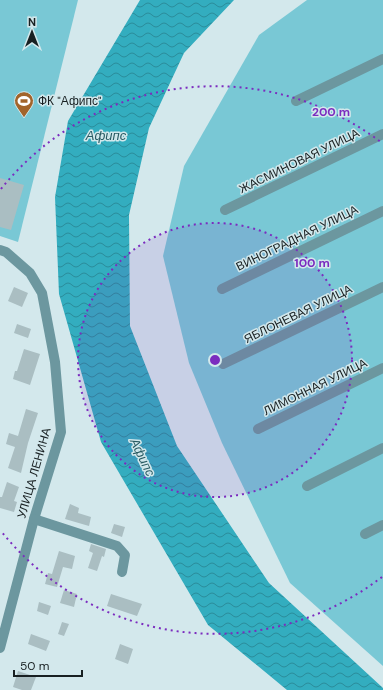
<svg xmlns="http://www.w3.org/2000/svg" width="383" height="690" viewBox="0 0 383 690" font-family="'DM Sans',sans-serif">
<defs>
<pattern id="water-waves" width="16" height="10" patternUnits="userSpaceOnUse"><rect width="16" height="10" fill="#33adbf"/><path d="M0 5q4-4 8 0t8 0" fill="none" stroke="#2a8c9b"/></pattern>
</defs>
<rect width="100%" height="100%" fill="#d3e8ec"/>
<g fill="#79c8d5">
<path d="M0 0H78L18 242 0 236Z"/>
<path d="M307 0H383V666L290 583 222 443 189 363 163 256 184 166 259 35Z"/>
</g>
<path fill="url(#water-waves)" d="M140 0H234L184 53 149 128 129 215 130 326 177 446 269 583 383 688V690H287L208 625 101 442 59 294 55 197 68 121Z"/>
<g fill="#aabec2">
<path d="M0 178 24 185 11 230 0 227Z"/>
<path d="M14 287 28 293 22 307 8 301Z"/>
<path d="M17 324 31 329 28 338 14 333Z"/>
<path d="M24 349 40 354 30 385 13 379 15 371H17Z"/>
<path d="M26 409 38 413 28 443 21 473 8 468 15 447 6 444 9 433 18 436Z"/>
<path d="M7 482 19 487 14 501 17 502 14 512 0 508V497H2Z"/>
<path d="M70 504 79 508 78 513 91 517 89 526 65 519Z"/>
<path d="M114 524 125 527 122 537 111 533Z"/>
<path d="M91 544 106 549 104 557 102 556 97 571 88 568 93 553 89 551Z"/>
<path d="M59 551 75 556 72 569 63 567 57 587 45 584 48 573 52 574Z"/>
<path d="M64 590 77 594 74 607 60 603Z"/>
<path d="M111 594 142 604 137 616 107 606Z"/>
<path d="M39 602 51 606 48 615 37 611Z"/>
<path d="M62 622 69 624 64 636 58 634Z"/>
<path d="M31 634 50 641 46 651 28 644Z"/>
<path d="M120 644 133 649 128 664 115 659Z"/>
<path d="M18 671 36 677 31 690H22L13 687Z"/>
</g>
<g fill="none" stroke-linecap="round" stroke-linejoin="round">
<g stroke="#6c979f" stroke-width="10">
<path d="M296 101 383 59"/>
<path d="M225 210 383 134"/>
<path d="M0 250 6 252 30 273 42 293 55 362 61 432 34 519 0 648"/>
<path d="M222 289 383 211"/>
<path d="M223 364 383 287"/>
<path d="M258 429 383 368"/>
<path d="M307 486 383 448"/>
<path d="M34 519 117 546 125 555 122 572"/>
<path d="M365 534 383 525"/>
</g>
</g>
<circle cx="215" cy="360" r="137" fill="#7b2cbf" fill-opacity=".12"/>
<g fill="none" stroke="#7b2cbf" stroke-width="2" stroke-dasharray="2 4">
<circle cx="215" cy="360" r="137"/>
<path d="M382 577A274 274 0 0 1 1 531M1 189A274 274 0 0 1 382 143"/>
</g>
<defs>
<g id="stadium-pin" transform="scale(1)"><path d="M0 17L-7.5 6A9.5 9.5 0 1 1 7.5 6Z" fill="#a2642b" stroke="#d3e8ec"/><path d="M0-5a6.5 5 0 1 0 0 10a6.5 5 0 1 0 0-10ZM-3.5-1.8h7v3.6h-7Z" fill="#fff"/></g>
</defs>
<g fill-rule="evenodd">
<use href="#stadium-pin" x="24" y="101"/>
</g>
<g text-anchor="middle" stroke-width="3" stroke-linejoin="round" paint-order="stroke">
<g font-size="12" fill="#182022" stroke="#d3e8ec" text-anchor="start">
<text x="38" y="105">ФК "Афипс"</text>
</g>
<g font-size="12" fill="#182022" stroke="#d3e8ec">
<text transform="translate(299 161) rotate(-26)" y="4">ЖАСМИНОВАЯ УЛИЦА</text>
<text transform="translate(297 238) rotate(-26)" y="4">ВИНОГРАДНАЯ УЛИЦА</text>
<text transform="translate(298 314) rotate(-26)" y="4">ЯБЛОНЕВАЯ УЛИЦА</text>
<text transform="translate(315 387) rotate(-26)" y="4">ЛИМОННАЯ УЛИЦА</text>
<text transform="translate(34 473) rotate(-74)" y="4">УЛИЦА ЛЕНИНА</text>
</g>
<g font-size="13" font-style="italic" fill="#295b63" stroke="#d3e8ec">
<text x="106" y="140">Афипс</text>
<text transform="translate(143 457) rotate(64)" y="5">Афипс</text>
</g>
</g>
<circle cx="215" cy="360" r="6" fill="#7b2cbf" stroke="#d3e8ec" stroke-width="2"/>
<g font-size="12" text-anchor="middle" font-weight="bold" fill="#7b2cbf" stroke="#d3e8ec" stroke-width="3" stroke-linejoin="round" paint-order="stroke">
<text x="331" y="116">200 m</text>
<text x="312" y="267">100 m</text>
</g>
<g transform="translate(32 32)" stroke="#d3e8ec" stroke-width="3" paint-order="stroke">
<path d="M0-3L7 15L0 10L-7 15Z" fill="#182022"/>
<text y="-6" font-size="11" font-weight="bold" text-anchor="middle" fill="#182022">N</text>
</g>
<path d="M14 670v6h68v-6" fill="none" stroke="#182022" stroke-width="2"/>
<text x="20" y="670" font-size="12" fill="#182022" stroke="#d3e8ec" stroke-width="3" paint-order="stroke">50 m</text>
</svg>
